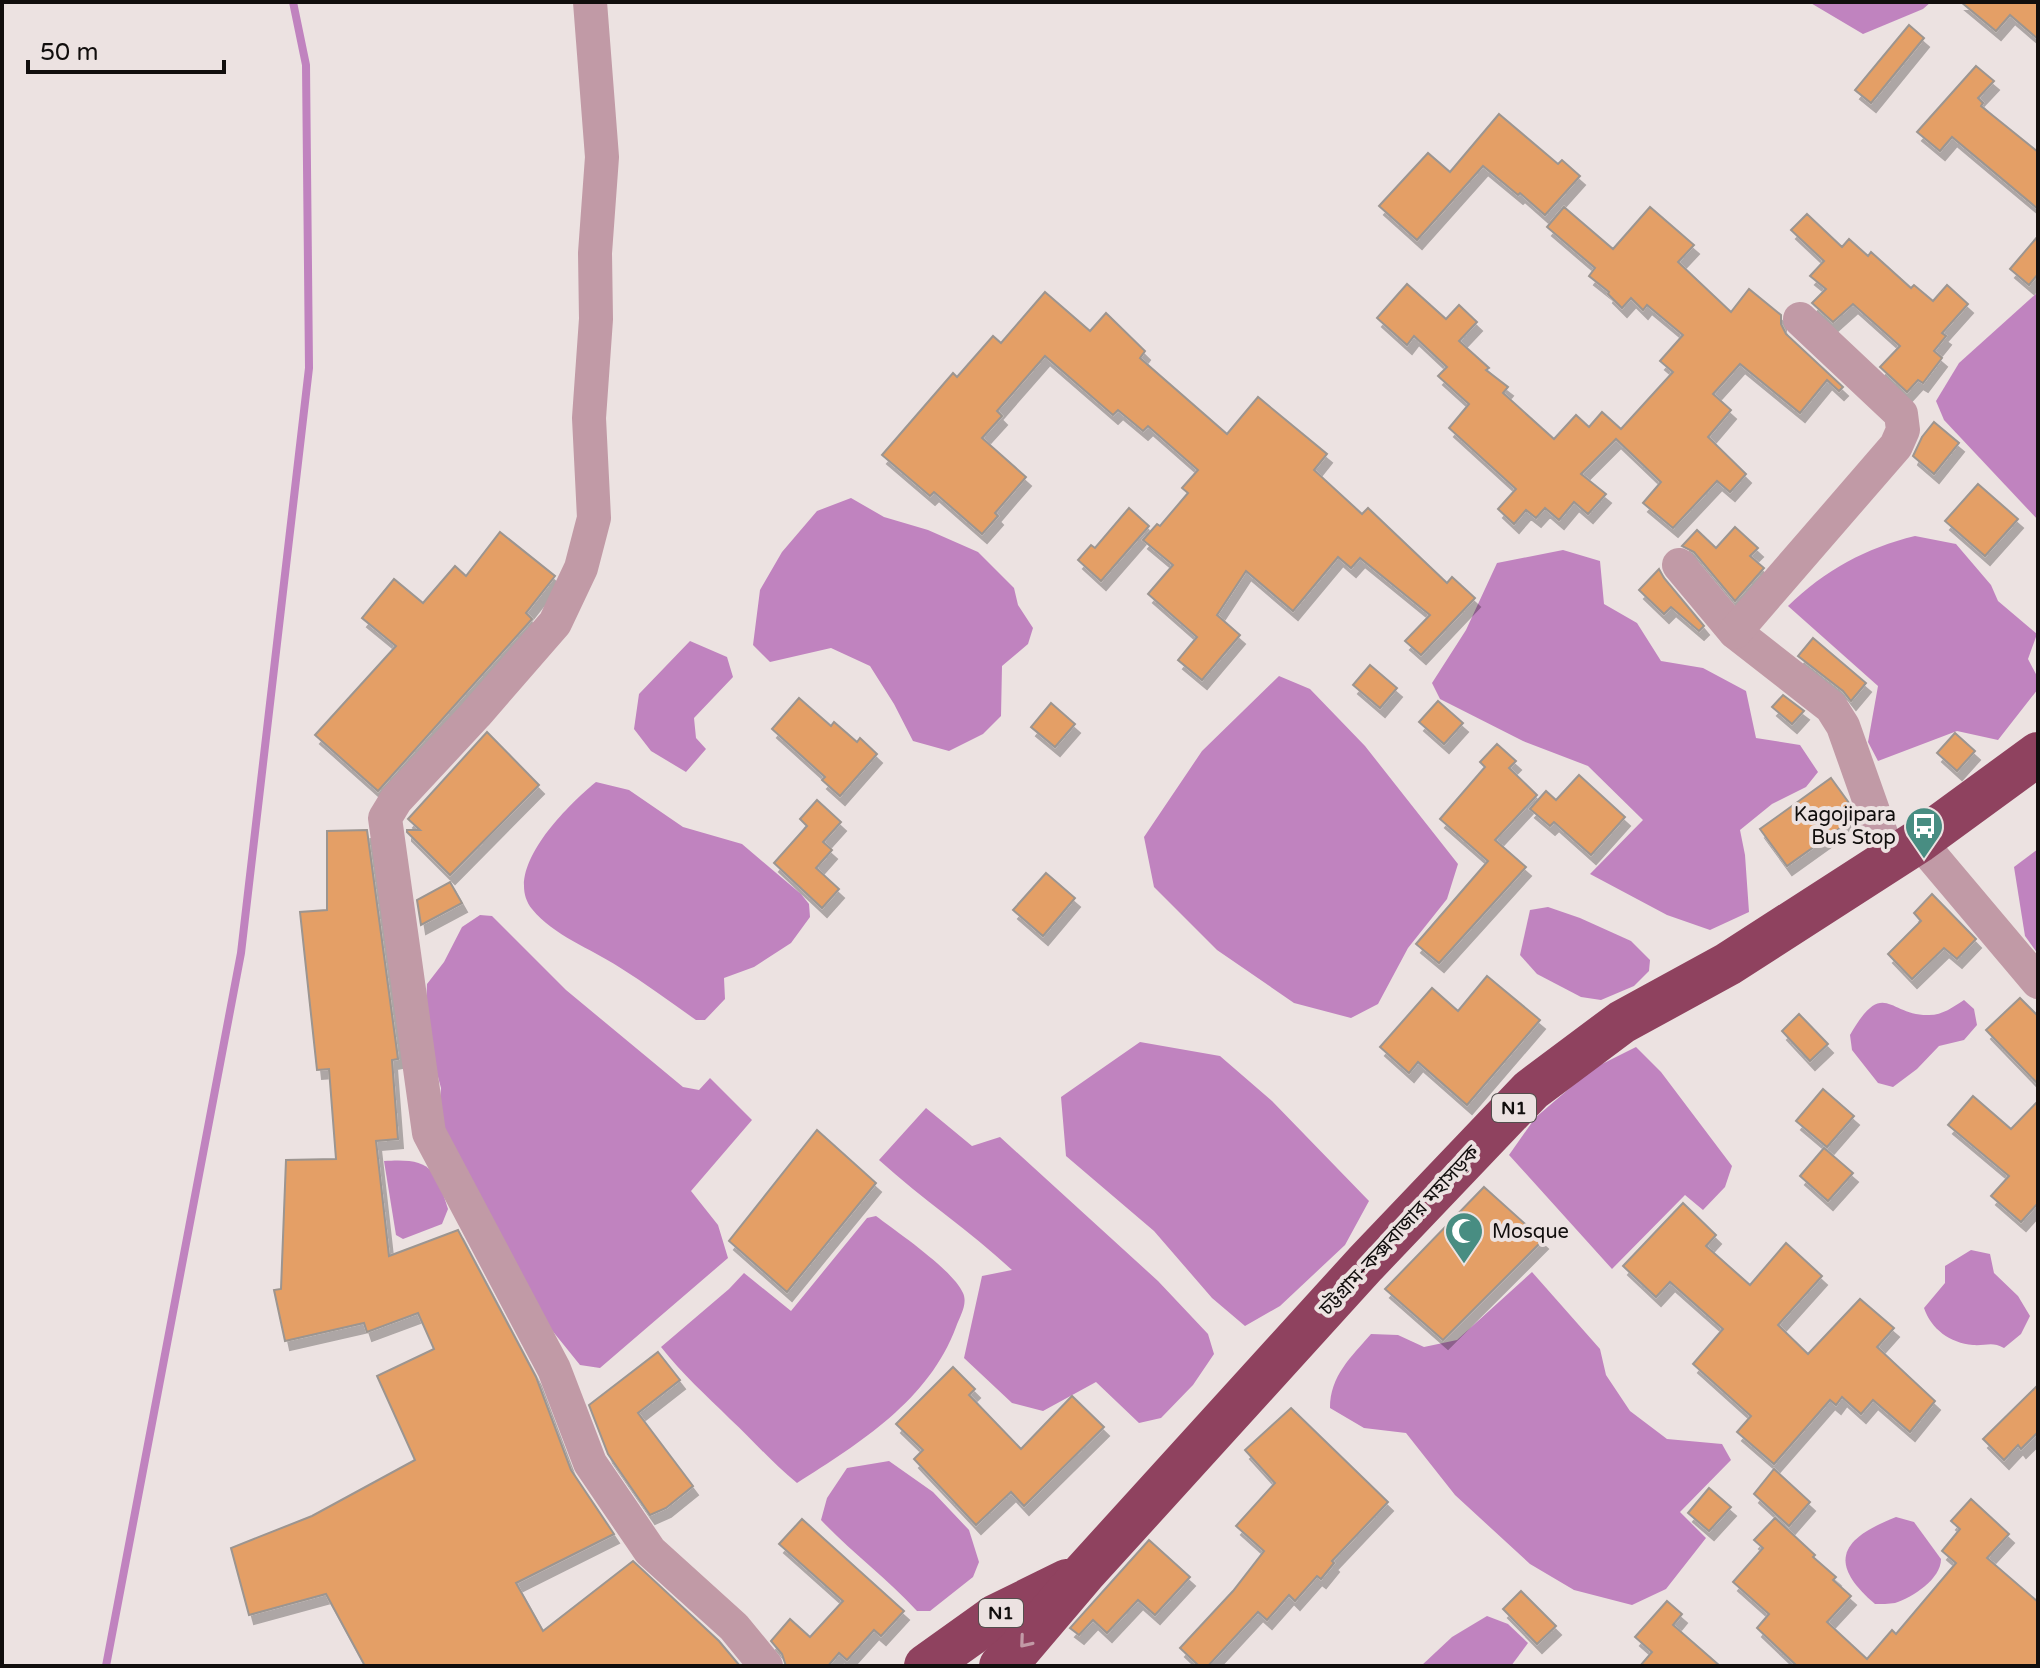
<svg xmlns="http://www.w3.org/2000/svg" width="2040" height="1668" viewBox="0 0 2040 1668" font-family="'Varela Round','Noto Sans Bengali',sans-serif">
<defs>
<filter id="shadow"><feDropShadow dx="5" dy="9" stdDeviation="0" flood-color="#0004"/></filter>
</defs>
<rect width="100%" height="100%" fill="#ece2e1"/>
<g fill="#c083bf">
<path d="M1809 2H1931L1923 9 1863 34Z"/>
<path d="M2038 292V520L1944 420 1936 401 1959 363Z"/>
<path d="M851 498 884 517 928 530 978 552 1014 588 1018 605 1033 628 1028 644 1002 666 1001 716 983 734 949 751 913 741 894 704 870 666 831 648 770 662 753 645 760 590 782 552 817 511Z"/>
<path d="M1915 536 1956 544 1991 585 1998 601 2037 634 2028 659 2038 678V689L1998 740 1957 731 1878 761 1868 742 1878 686 1788 606C1825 570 1866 548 1915 536Z"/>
<path d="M1563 550 1600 561 1604 604 1637 623 1661 661 1703 668 1746 691 1756 738 1800 745 1818 772 1806 787 1772 804 1740 830 1745 855 1749 912 1710 930 1667 915 1590 874 1643 820 1588 766 1523 741 1440 699 1432 683 1466 630 1497 563Z"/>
<path d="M690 641 727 657 733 677 694 718 696 738 706 749 686 772 651 751 634 729 639 694Z"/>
<path d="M1279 676 1310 689 1365 746 1458 864 1447 899 1408 948 1378 1004 1351 1018 1294 1003 1217 950 1154 887 1144 837 1202 751Z"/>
<path d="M596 782 629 790 683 827 742 844 801 894 809 904 810 917 791 943 754 967 724 978 725 999 705 1020H696C670 1002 645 983 619 967 590 948 554 936 532 909 501 870 568 805 596 782Z"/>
<path d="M2038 849V954L2025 936 2014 867Z"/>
<path d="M1548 907 1580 918 1631 941 1650 960 1649 971 1634 986 1601 1000 1581 997 1537 974 1520 955 1530 910Z"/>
<path d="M480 915 492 916 566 990 683 1087 699 1090 710 1078 752 1120 691 1191 718 1225 728 1258 600 1368 580 1365 534 1308 437 1134 441 1088 425 1029 427 984 444 962 462 927Z"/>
<path d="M1964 1000 1974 1009 1977 1025 1964 1040 1939 1046 1917 1069 1893 1087 1878 1083 1852 1050 1850 1035C1884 976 1888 1016 1929 1015 1943 1015 1953 1007 1964 1000Z"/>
<path d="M1140 1042 1220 1056 1272 1101 1369 1201 1345 1245 1280 1306 1245 1326 1212 1298 1154 1231 1066 1156 1061 1097Z"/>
<path d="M1636 1047 1661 1072 1732 1166 1725 1187 1703 1210 1685 1195 1612 1269 1509 1155 1535 1118 1592 1069Z"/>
<path d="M926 1108 972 1146 1000 1137 1158 1281 1208 1334 1214 1354 1193 1385 1161 1418 1139 1423 1096 1382 1043 1411 1012 1403 964 1358 982 1276 1012 1270C970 1231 922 1199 879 1160Z"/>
<path d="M384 1161C431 1158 435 1168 448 1209L442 1224 403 1239 396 1235Z"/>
<path d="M876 1216C897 1232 953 1270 963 1293 968 1304 960 1316 956 1327 929 1400 860 1443 797 1483 772 1463 753 1440 730 1419 706 1395 682 1374 661 1347L729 1289 744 1273 791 1311 867 1218Z"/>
<path d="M1971 1250 1990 1254 1994 1273 2018 1296 2030 1316 2021 1334 2004 1348C1992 1341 1986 1346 1973 1345 1950 1343 1931 1329 1924 1308L1945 1283V1266Z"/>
<path d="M1532 1272 1600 1349 1606 1375 1630 1411 1667 1439 1722 1444 1731 1460 1680 1512 1706 1538 1666 1589 1632 1605 1574 1590 1530 1564 1455 1495 1406 1433 1364 1428 1330 1408C1330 1376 1351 1357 1371 1334L1398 1335 1424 1347 1457 1340Z"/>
<path d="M889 1461 933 1492 969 1530 979 1562 973 1577 930 1611H917C887 1578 852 1553 821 1520L827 1498 847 1468Z"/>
<path d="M1896 1517 1914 1522 1941 1559C1941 1579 1913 1597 1895 1603 1889 1604 1881 1604 1875 1604 1825 1561 1843 1538 1896 1517Z"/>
<path d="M1487 1616 1508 1624 1528 1643 1511 1666H1421L1452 1637Z"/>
</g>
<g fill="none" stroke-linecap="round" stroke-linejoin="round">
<path stroke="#c083bf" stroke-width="8" d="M106 1666 241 953 309 368 306 65 293 2"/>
</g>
<g fill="#e49f66" stroke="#9c9590" stroke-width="2" filter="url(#shadow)">
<path d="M1961 2H2038V39L2010 15 1996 31Z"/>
<path d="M1909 25 1924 38 1871 103 1855 90Z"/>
<path d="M1976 66 1994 81 1978 98 1983 103 1981 106 2038 152V209L1952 137 1940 151 1917 132Z"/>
<path d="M1499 114 1558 164 1562 160 1580 176 1545 215 1520 193 1518 195 1483 166 1417 240 1379 206 1428 153 1450 172Z"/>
<path d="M1564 207 1613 249 1650 207 1694 245 1678 262 1731 312 1749 289 1781 315V324L1786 334 1843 387 1839 391 1827 380 1800 413 1740 364 1713 394 1731 410 1708 437 1746 474 1730 492 1717 481 1673 528 1643 503 1661 482 1616 439 1581 474 1606 494 1588 514 1574 502 1559 520 1545 508 1536 518 1526 510 1514 524 1498 509 1516 489 1449 428 1469 404 1438 376 1447 367 1414 336 1407 345 1377 318 1407 284 1446 319 1459 305 1477 322 1459 341 1489 368 1486 370 1508 387 1503 393 1554 439 1576 415 1589 427 1602 412 1621 429 1673 372 1660 361 1683 335 1647 305 1643 310 1631 298 1622 308 1608 294 1609 292 1589 276 1595 268 1547 227Z"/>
<path d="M1807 214 1842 247 1849 239 1868 256 1871 252 1911 288 1914 285 1933 301 1947 285 1968 304 1942 333 1946 336 1934 351 1942 358 1923 383 1918 380 1907 392 1880 367 1900 346 1853 304 1833 322 1812 303 1826 289 1810 276 1824 261 1791 230Z"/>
<path d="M2038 236V274L2029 285 2010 269Z"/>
<path d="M1045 292 1090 331 1106 313 1145 351 1140 358 1227 434 1258 397 1327 454 1314 470 1362 514 1368 508 1447 583 1452 577 1475 598 1421 655 1405 641 1430 615 1360 558 1351 568 1338 557 1293 611 1246 571 1217 615 1240 635 1202 680 1178 660 1197 637 1148 594 1173 565 1143 540 1157 524 1160 526 1188 493 1182 488 1198 470 1148 426 1143 431 1118 410 1113 415 1045 356 997 411 1002 416 982 438 1026 477 995 513 998 516 982 534 934 492 930 496 882 455 953 373 957 377 993 336 1001 343Z"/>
<path d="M1934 422 1959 443 1934 474 1913 456 1922 437Z"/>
<path d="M1978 484 2018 519 1985 556 1945 521Z"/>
<path d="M1129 508 1149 526 1101 581 1078 560 1091 545 1095 548Z"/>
<path d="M1735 527 1758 548 1750 556 1764 568 1735 601 1694 552 1682 546 1697 530 1716 548Z"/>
<path d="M500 532 555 576 526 613 532 619 378 791 315 735 396 646 362 618 394 579 423 603 455 566 466 576Z"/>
<path d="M1659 569 1664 578 1704 626 1699 631 1671 607 1664 614 1639 590Z"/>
<path d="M1813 638 1866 683 1851 701 1843 691 1798 656Z"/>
<path d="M1370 665 1397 688 1380 708 1353 685Z"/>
<path d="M1783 695 1804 711 1792 724 1772 707Z"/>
<path d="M799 698 831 726 834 722 857 742 860 738 877 754 840 796 822 780 825 777 772 729Z"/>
<path d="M1438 701 1463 723 1444 744 1419 722Z"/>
<path d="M1051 703 1075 724 1055 747 1031 727Z"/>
<path d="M487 732 539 785 450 875 407 832V830H420L408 819Z"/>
<path d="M1955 733 1975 751 1957 771 1937 753Z"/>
<path d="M1497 744 1516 761 1509 768 1537 795 1495 840 1526 867 1439 963 1416 944 1488 861 1440 819 1485 767 1480 762Z"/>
<path d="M1579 775 1625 817 1591 855 1554 822 1550 826 1530 809 1546 791 1556 800Z"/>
<path d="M1831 778 1849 803 1854 818 1787 866 1760 829Z"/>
<path d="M817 800 841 822 823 842 832 850 816 868 839 889 822 908 774 863 807 826 800 819Z"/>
<path d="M367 830 398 1059 392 1060 398 1139 376 1141 389 1256 458 1230 536 1377 571 1470 614 1534 516 1583 543 1631 633 1561 719 1641 740 1666H365L326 1594 249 1615 231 1548 312 1516 415 1460 377 1376 434 1349 418 1313 367 1332 364 1323 285 1341 274 1290 281 1289 286 1160 336 1159 329 1069 317 1070 300 912 327 910V831Z"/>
<path d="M1046 873 1075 898 1043 936 1013 910Z"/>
<path d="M450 882 462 903 421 925 417 900Z"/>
<path d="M1932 894 1976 939 1957 959 1944 948 1912 979 1888 954 1921 921 1914 913Z"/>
<path d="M1487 976 1540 1020 1467 1105 1418 1062 1409 1073 1380 1047 1432 988 1458 1011Z"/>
<path d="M2020 998 2038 1016V1084L1986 1030Z"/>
<path d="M1799 1014 1828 1044 1810 1061 1782 1031Z"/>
<path d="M1823 1089 1854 1116 1827 1147 1796 1121Z"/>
<path d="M1973 1096 2011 1129 2038 1101V1203L2021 1222 1991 1196 2009 1176 1948 1125Z"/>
<path d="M817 1130 876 1183 787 1292 729 1241Z"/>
<path d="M1824 1148 1853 1173 1828 1201 1800 1176Z"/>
<path d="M1484 1187 1543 1240 1443 1340 1385 1289Z"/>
<path d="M1683 1203 1716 1235 1706 1246 1750 1285 1786 1243 1822 1276 1778 1325 1808 1354 1860 1299 1894 1328 1877 1347 1935 1401 1910 1432 1873 1400 1861 1414 1842 1397 1836 1405 1830 1400 1774 1464 1737 1432 1751 1416 1693 1364 1723 1329 1670 1282 1656 1297 1623 1266Z"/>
<path d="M658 1352 680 1380 638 1413 693 1486 666 1508 650 1515 608 1454 589 1405Z"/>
<path d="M953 1367 975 1389 969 1395 1021 1449 1072 1396 1104 1427 1024 1506 1011 1492 976 1525 914 1459 923 1450 896 1424Z"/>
<path d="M2038 1385V1432L2021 1449 2018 1445 2004 1460 1983 1439Z"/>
<path d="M1291 1408 1388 1502 1332 1561 1334 1563 1321 1579 1317 1576 1295 1601 1289 1595 1267 1620 1258 1612 1208 1666H1199L1180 1648 1233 1591 1264 1551 1236 1526 1275 1483 1245 1450Z"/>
<path d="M1774 1469 1810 1502 1789 1526 1754 1494Z"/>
<path d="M1709 1488 1731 1507 1709 1531 1688 1513Z"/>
<path d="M1971 1499 2009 1534 1987 1558 2038 1602V1666H1797L1757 1628 1769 1614 1733 1582 1763 1548 1754 1540 1775 1518 1815 1555 1813 1557 1836 1577 1833 1580 1851 1596 1827 1622 1867 1659 1892 1630 1896 1634 1956 1563 1942 1551 1960 1529 1951 1521Z"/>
<path d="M802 1519 904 1611 881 1636 874 1630 847 1660 839 1653 828 1666H786L782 1654 771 1641 790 1619 810 1637 843 1601 779 1544Z"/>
<path d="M1149 1540 1190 1577 1155 1615 1138 1600 1107 1633 1093 1620 1079 1635 1070 1628Z"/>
<path d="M1521 1591 1556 1626 1537 1644 1503 1609Z"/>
<path d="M1667 1601 1682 1614 1673 1625 1720 1666H1640L1652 1652 1635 1637Z"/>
</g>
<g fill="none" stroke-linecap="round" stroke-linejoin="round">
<g stroke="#c19aa6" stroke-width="34">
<path d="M590 2 602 157 595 253 596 319 589 418 594 518 581 568 555 623 476 714 396 800 385 818 429 1133 554 1369 590 1463 650 1551 734 1627 766 1666"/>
<path d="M1679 565 1735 632 1831 707 1843 726 1890 859"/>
<path d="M1735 632 1896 446 1903 430 1901 414 1800 319"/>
<path d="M1919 841 2038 982"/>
</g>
<g stroke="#8f425f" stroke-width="44">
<path d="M926 1666 996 1616 1067 1581"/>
<path d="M1001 1666 1016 1653 1084 1573 1365 1264 1531 1090 1622 1022 1728 964 1919 841 2038 754"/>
</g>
</g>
<defs><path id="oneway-chevron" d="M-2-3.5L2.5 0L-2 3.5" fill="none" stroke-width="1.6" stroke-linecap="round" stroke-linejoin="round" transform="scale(2)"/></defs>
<use stroke="#c29aa6" href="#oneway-chevron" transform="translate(1025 1642) rotate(130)"/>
<defs>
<g id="bus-pin" transform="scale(2)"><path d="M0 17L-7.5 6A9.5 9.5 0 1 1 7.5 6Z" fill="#488d82" stroke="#ece2e1"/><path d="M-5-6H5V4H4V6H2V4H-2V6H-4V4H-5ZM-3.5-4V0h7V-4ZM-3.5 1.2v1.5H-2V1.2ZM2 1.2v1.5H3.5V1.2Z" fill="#fff"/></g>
<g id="mosque-pin" transform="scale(2)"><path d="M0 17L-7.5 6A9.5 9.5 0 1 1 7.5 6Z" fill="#488d82" stroke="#ece2e1"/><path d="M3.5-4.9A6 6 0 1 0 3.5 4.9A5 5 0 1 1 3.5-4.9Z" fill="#fff"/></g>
</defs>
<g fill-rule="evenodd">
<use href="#bus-pin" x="1924" y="826"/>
<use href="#mosque-pin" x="1464" y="1231"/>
</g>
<g text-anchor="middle" stroke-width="8" stroke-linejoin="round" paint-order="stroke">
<g fill="#ece2e1" stroke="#534e4d" stroke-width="2">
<rect x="1492" y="1094" width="44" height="28" rx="6"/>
<rect x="979" y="1599" width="44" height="28" rx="6"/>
</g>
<g font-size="18" font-weight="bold" fill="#110e0d">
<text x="1514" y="1114">N1</text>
<text x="1001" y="1619">N1</text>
</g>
<g font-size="20" fill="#110e0d" stroke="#ece2e1" text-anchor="end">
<text x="1896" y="821">Kagojipara<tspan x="1896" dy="23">Bus Stop</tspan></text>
<text x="1492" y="1238" text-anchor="start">Mosque</text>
</g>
<g font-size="20" fill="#110e0d" stroke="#ece2e1">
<text transform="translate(1399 1230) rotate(-47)" y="7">চট্টগ্রাম-কক্সবাজার মহাসড়ক</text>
</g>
</g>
<rect width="2040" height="1668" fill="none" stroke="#110e0d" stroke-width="8"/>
<path d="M28 60v12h196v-12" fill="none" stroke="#110e0d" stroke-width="4"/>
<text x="40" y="60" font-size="24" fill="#110e0d" stroke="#ece2e1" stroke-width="6" paint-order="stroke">50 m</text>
</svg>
